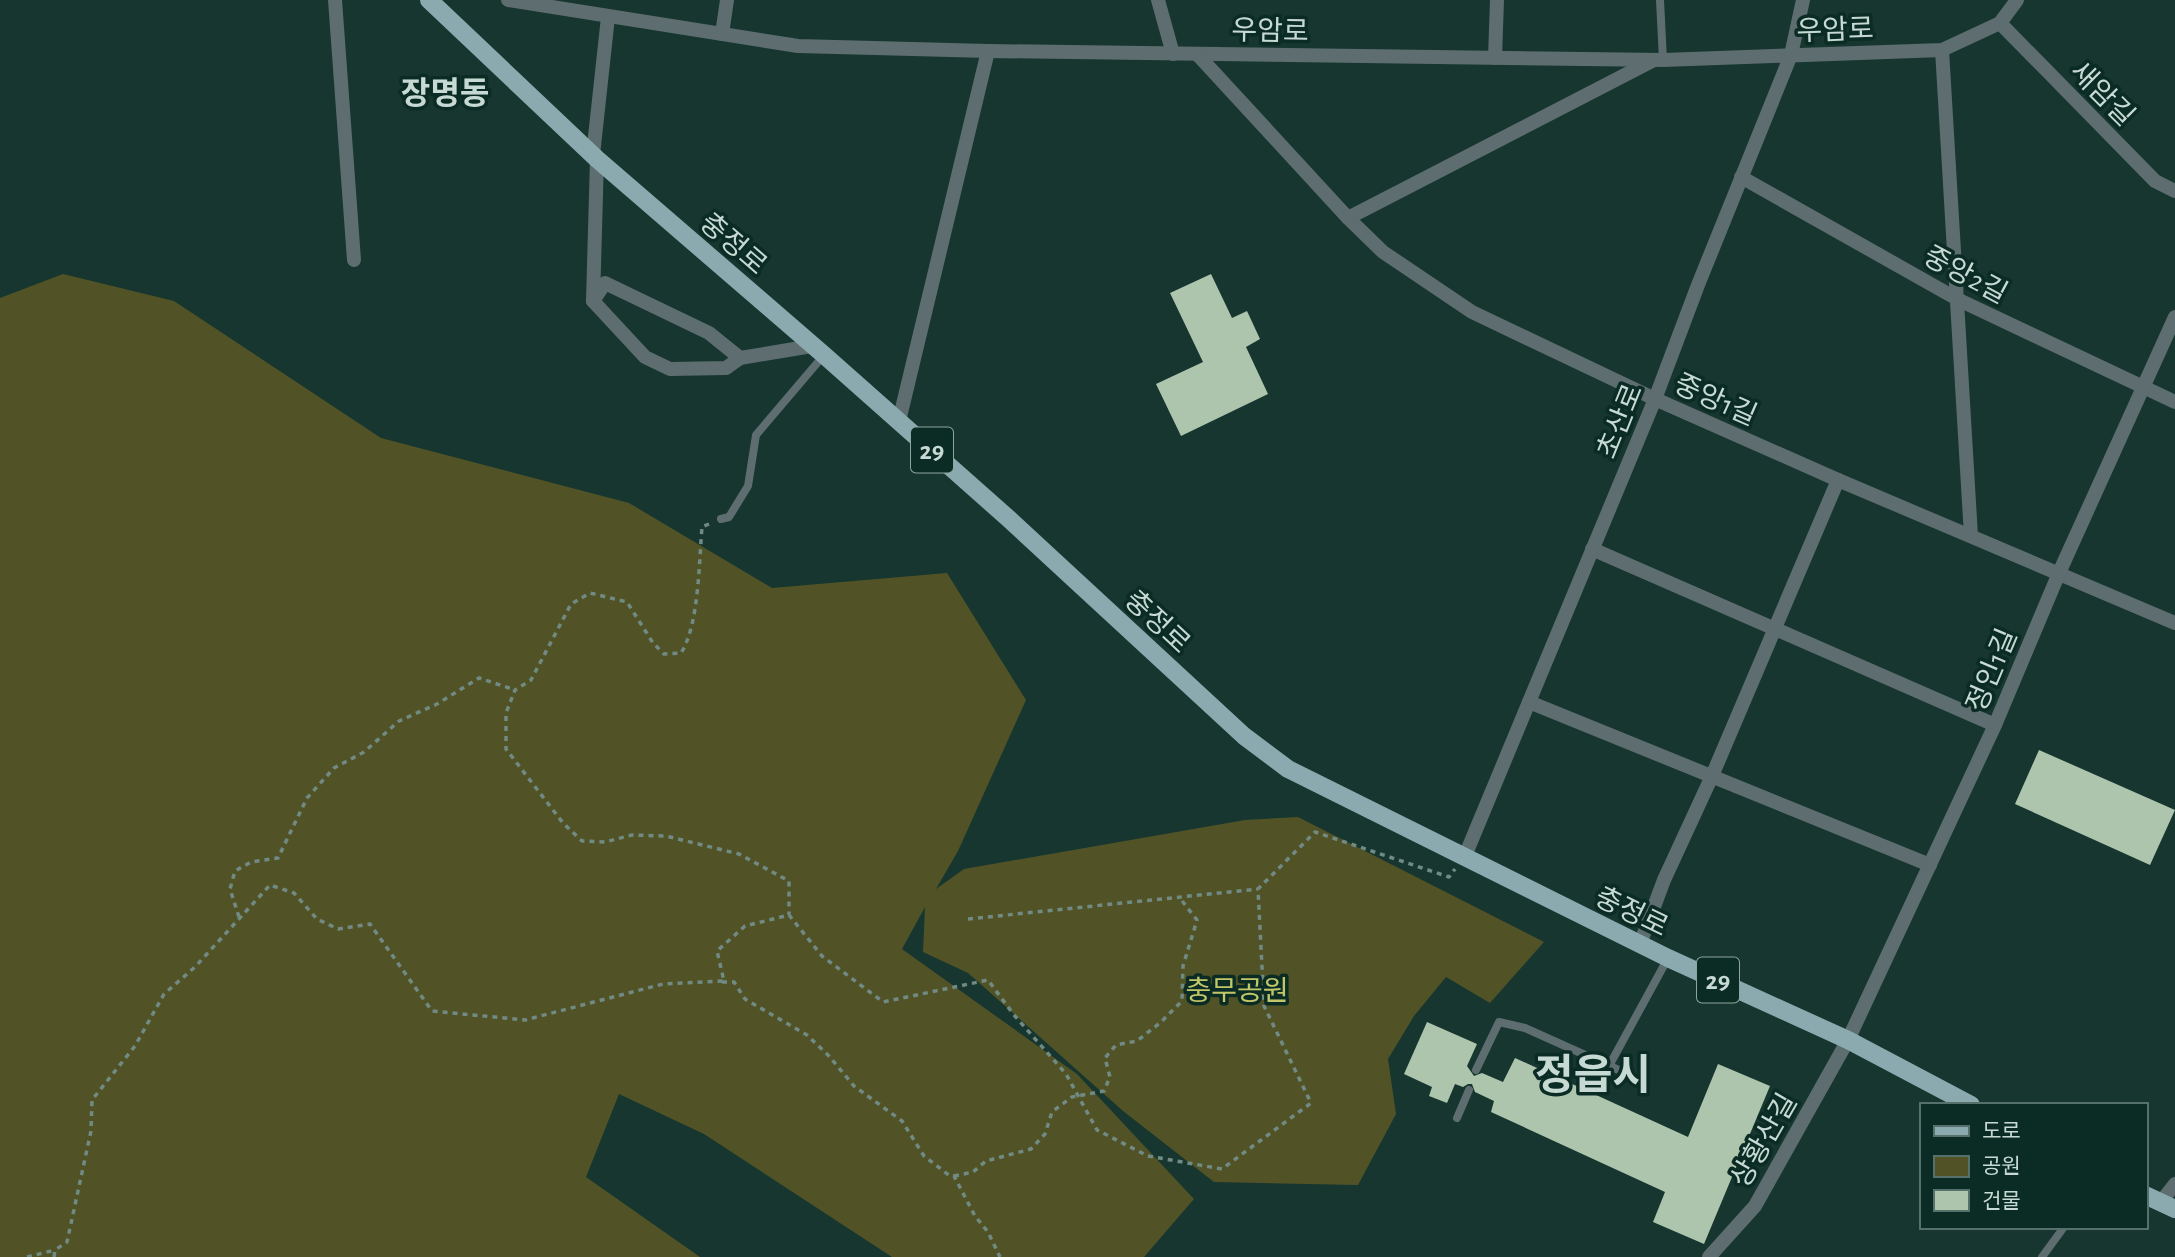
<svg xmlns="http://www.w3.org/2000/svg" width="2175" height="1257" viewBox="0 0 2175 1257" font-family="'Alegreya Sans','Noto Sans KR',sans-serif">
<rect width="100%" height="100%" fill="#16362f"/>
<path fill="#515327" d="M63 274 174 301 381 438 629 503 772 588 947 573 1026 700 958 851 936 889 964 869 1245 820 1298 817 1544 942 1490 1003 1446 977 1414 1016 1388 1059 1396 1114 1358 1185 1214 1182 1123 1111 968 973 923 952 925 907 902 949 1077 1074 1194 1199 1144 1257H892L704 1134 619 1094 586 1177 700 1257H0V298Z"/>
<g fill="#aec5ad">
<path d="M1211 274 1232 318 1247 311 1260 339 1246 347 1268 394 1181 436 1156 384 1203 362 1170 293Z"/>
<path d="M2039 750 2175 810 2150 865 2015 804Z"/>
<path d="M1427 1022 1477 1044 1467 1066 1474 1076 1482 1073 1503 1082 1515 1058 1688 1137 1718 1064 1770 1086 1704 1244 1653 1222 1665 1192 1491 1112 1494 1101 1475 1092 1472 1084H1468L1463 1087 1455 1084 1447 1103 1429 1096 1432 1087 1404 1074Z"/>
</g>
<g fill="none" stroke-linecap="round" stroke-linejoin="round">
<g stroke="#718a83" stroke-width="3.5" stroke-dasharray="5 5" stroke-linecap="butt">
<path d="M709 524 702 527C699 562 699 625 681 653L664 654 653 643 627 602 590 593 571 604 531 680 515 690 506 713V749L563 823 582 841 605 842 632 835 666 836 739 854 789 881V915"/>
<path d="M239 917 230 889 235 871 251 862 278 858 307 798 334 768 364 752 399 721 437 704 479 678 515 690"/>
<path d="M968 919 1258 889"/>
<path d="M722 982H734L745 999 807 1035 828 1055 854 1086 902 1121 924 1156 950 1176H954L975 1216 988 1232 1000 1257"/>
<path d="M954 1176 973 1172 986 1161 1031 1149 1045 1134 1052 1112 1072 1097 1104 1091 1110 1077 1105 1058 1116 1045 1137 1041 1161 1022 1182 1001 1183 966 1197 920 1179 897"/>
<path d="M27 1257 55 1250"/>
<path d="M54 1257 55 1250 67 1242 91 1131 92 1100 135 1046 164 994 195 967 270 885 294 893 317 919 338 929 370 924 432 1011 525 1020 663 984 724 981 717 951 745 926 789 915 822 956 883 1002 988 980 1014 1015 1066 1074 1097 1130 1148 1156 1222 1169 1311 1103 1264 1006 1258 889 1315 832 1449 877 1455 869"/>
</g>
<g stroke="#5e6d6f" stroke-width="8">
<path d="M1660 0 1663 60"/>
<path d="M721 519 729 517 748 486 756 435 824 355"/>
<path d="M1609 1066 1668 958"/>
<path d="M1476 1070 1499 1022 1525 1028 1632 1076"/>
<path d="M1457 1118 1469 1090"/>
<path d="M2042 1257 2064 1227"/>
</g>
<g stroke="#5e6d6f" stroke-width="14">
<path d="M335 0 354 260"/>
<path d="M508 0 798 46 988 51 1663 60 1942 50 2000 23 2017 0"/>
<path d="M1158 0 1173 54"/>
<path d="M2000 23 2155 181 2175 191"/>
<path d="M722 34 727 0"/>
<path d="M1942 50 1971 536"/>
<path d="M1197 54 1348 218 1383 252 1472 312 1655 399 1838 480 2175 623"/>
<path d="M1495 58 1497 0"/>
<path d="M593 155 608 17"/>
<path d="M597 159 593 301 645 357 670 369 726 368 740 358 812 346"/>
<path d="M1741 177 1959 300 2175 402"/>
<path d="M1348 218 1652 61"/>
<path d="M593 301 605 283 709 333 740 358"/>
<path d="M899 421 988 51"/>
<path d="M1592 549 1995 725"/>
<path d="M1529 702 1930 865"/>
<path d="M1640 944 1664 880 1712 776 1838 480"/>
<path d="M2160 1203 2175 1184"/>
<path d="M1709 1257 1755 1206 1848 1040 1995 725 2059 573 2175 317"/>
</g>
<path stroke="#5e6d6f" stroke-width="14" d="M1465 856 1655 399 1698 285 1791 55 1803 0"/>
<g stroke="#8baaaf" stroke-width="18">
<path d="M429 0 597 159 824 355 1009 519 1244 736 1288 769 1668 958 1848 1040 1971 1105"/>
<path d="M2145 1195 2175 1209"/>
</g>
</g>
<g text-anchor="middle" stroke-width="7" stroke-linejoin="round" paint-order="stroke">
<g fill="#0b2c25" stroke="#8fa59f" stroke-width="2">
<rect x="911" y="427.5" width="42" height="45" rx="5"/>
<rect x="1697" y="957.5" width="42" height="45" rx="5"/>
</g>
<g font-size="26" font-weight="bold" fill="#c7d9d3">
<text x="932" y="459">29</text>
<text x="1718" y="989">29</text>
</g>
<g font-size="28" fill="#c7d9d3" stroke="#0b2c25">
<text transform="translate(1835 29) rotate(-2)" y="10">우암로</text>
<text transform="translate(1270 30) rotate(1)" y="10">우암로</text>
<text transform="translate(2103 93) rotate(45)" y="10">새암길</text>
<text transform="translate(734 243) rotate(41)" y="10">충정로</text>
<text transform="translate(1966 274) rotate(28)" y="10">중앙2길</text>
<text transform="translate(1716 399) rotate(24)" y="10">중앙1길</text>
<text transform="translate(1619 421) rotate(-68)" y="10">초산로</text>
<text transform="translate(1158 621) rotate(43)" y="10">충정로</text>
<text transform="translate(1991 670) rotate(-67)" y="10">정인1길</text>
<text transform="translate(1632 911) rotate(26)" y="10">충정로</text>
<text transform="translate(1763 1140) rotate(-60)" y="10">상황산길</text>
</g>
<g font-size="28" fill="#c1c668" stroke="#0b2c25">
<text x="1237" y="1000">충무공원</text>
</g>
<g font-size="32" font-weight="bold" fill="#c7d9d3" stroke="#0b2c25">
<text x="445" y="104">장명동</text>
</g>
<g font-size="42" font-weight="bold" fill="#c7d9d3" stroke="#0b2c25">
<text x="1593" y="1089">정읍시</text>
</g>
</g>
<rect x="1920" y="1103" width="228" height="126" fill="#0b2c25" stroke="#56716b" stroke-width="2"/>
<rect x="1934" y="1126" width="35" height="10" fill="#8baaaf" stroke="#56716b" stroke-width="2"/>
<text x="1982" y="1138" font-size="21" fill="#c7d9d3">도로</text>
<rect x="1934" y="1156" width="35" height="21" fill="#515327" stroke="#56716b" stroke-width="2"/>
<text x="1982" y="1173" font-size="21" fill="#c7d9d3">공원</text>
<rect x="1934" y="1190" width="35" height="21" fill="#aec5ad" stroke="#56716b" stroke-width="2"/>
<text x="1982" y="1208" font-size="21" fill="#c7d9d3">건물</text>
</svg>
